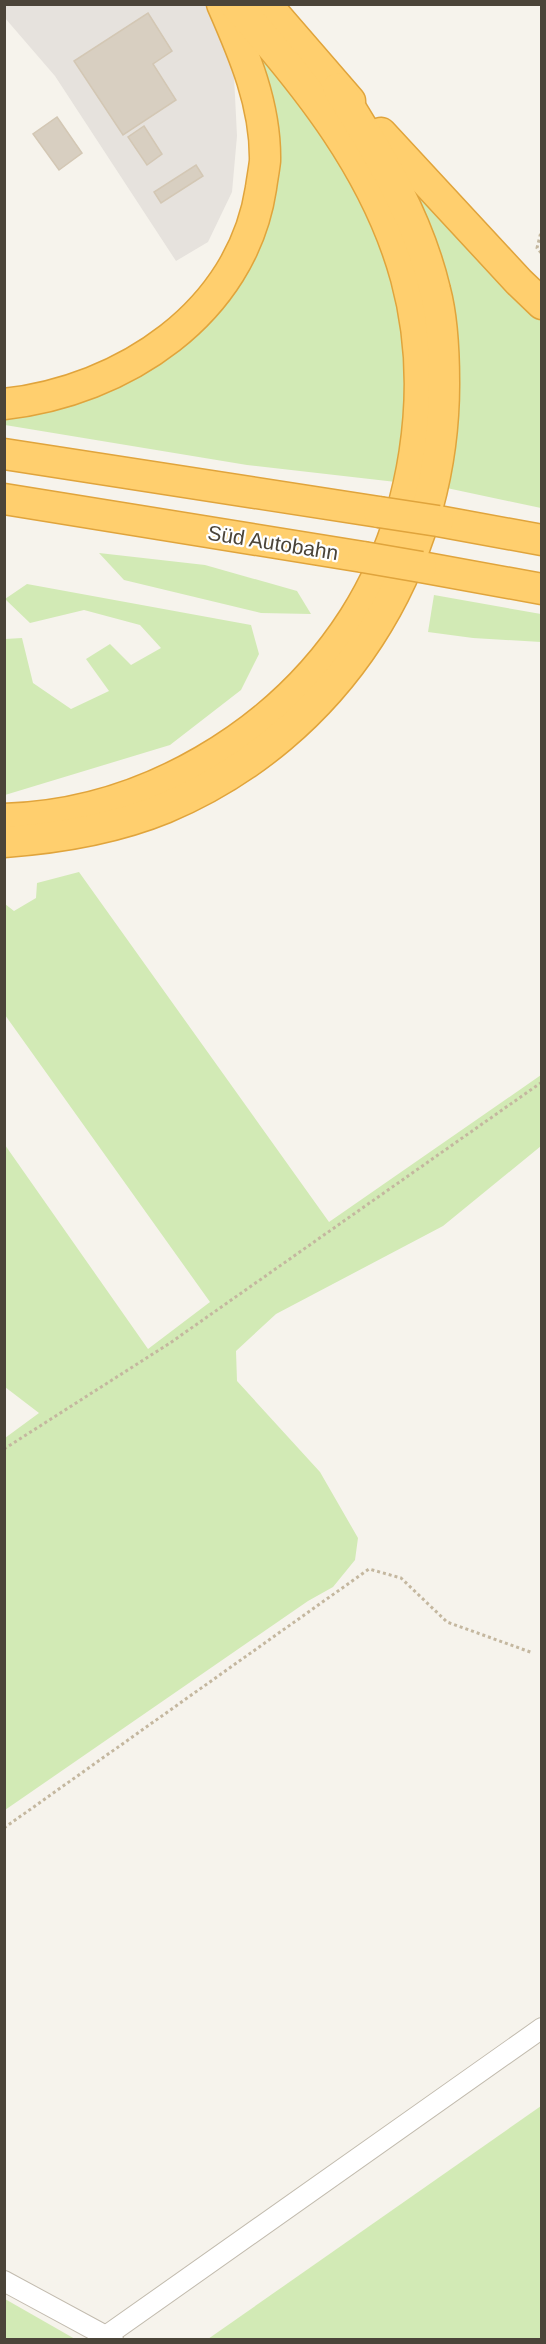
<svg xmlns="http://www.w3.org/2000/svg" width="546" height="2344" viewBox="0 0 546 2344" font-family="Arial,sans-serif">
<rect width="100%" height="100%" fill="#f6f3ec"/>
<path fill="#e6e2dd" d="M4 5H209L233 56 237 136 232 192 208 242 176 261 55 76 5 18Z"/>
<g fill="#d2eab5">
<path d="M267 57C283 79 301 101 316 123 354 179 385 244 401 310 413 362 406 430 396 482L247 465 5 425 4 410 129 375 260 231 259 64Z"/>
<path d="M415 190 541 319V508L442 487 451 302 432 231Z"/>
<path d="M99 553 205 565 297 591 311 614 261 613 124 580Z"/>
<path d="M27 584 251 625 259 654 241 690 170 745 5 795V639L22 638 33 683 71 709 109 691 86 659 110 644 131 665 161 648 140 625 84 610 30 623 5 599Z"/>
<path d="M434 595 541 614V642L473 638 428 632Z"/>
<path d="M79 872 329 1222 541 1075V1146L443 1226 276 1314 236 1351 237 1381 320 1472 358 1538 355 1560 333 1587 308 1601 5 1810V1438L39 1413 5 1387V1145L148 1349 210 1302 5 1015V904L14 911 36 898 37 883Z"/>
<path d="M541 2106V2339H208Z"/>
<path d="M4 2299H5L75 2339H5Z"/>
</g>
<g fill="#d8cfc1" stroke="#d3c7b4" stroke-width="1.5">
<path d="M148 13 172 51 153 64 176 100 123 135 74 61Z"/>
<path d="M57 117 82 153 59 170 33 134Z"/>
<path d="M144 126 162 154 147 165 128 137Z"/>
<path d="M196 165 203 176 161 203 154 192Z"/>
</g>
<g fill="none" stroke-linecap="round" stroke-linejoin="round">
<g stroke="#c2bbae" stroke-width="22">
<g id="minor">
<path d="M4 2281 113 2340"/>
<path d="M106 2336 542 2028"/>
</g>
</g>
<g stroke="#e0a43c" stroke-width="33">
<g id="highway">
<path d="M266 4 350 101"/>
<path d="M381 133 519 282 542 304"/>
<path d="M4 404C123 391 242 313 261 188 262 180 264 170 265 161 266 105 244 54 222 4"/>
<path d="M4 454 379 512"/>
<path d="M4 499 363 557"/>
<path d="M438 521 542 540"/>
<path d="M421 567 542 589"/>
<path d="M4 819C144 815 279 735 354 618 416 520 436 389 406 278 377 172 307 85 235 4"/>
<path d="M4 842C59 838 114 829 165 808 336 736 445 567 444 382 444 352 443 320 435 290 417 214 378 153 338 88"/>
</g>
</g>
<g stroke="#c4b79f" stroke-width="3" stroke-dasharray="3 3" stroke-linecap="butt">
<path d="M542 228 537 248 542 254"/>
<path d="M4 1449 170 1343 542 1082"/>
<path d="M4 1828 369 1569 401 1578 447 1622 533 1653"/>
</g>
<use href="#minor" stroke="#fff" stroke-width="20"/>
<use href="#highway" stroke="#ffcf6e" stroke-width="30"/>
<g stroke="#e0a43c" stroke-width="33" stroke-linecap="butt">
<g id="highway-bridge">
<path d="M379 512 438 521"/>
<path d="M363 557 421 567"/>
</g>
</g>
<use href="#highway-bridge" stroke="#ffcf6e" stroke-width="30"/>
</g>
<g text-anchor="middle" stroke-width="4.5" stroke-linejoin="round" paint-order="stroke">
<g font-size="21" fill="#4b4439" stroke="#fff">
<text transform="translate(273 543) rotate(9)" y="7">Süd Autobahn</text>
</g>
</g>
<rect width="546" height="2344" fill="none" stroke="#4b4439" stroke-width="12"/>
</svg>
